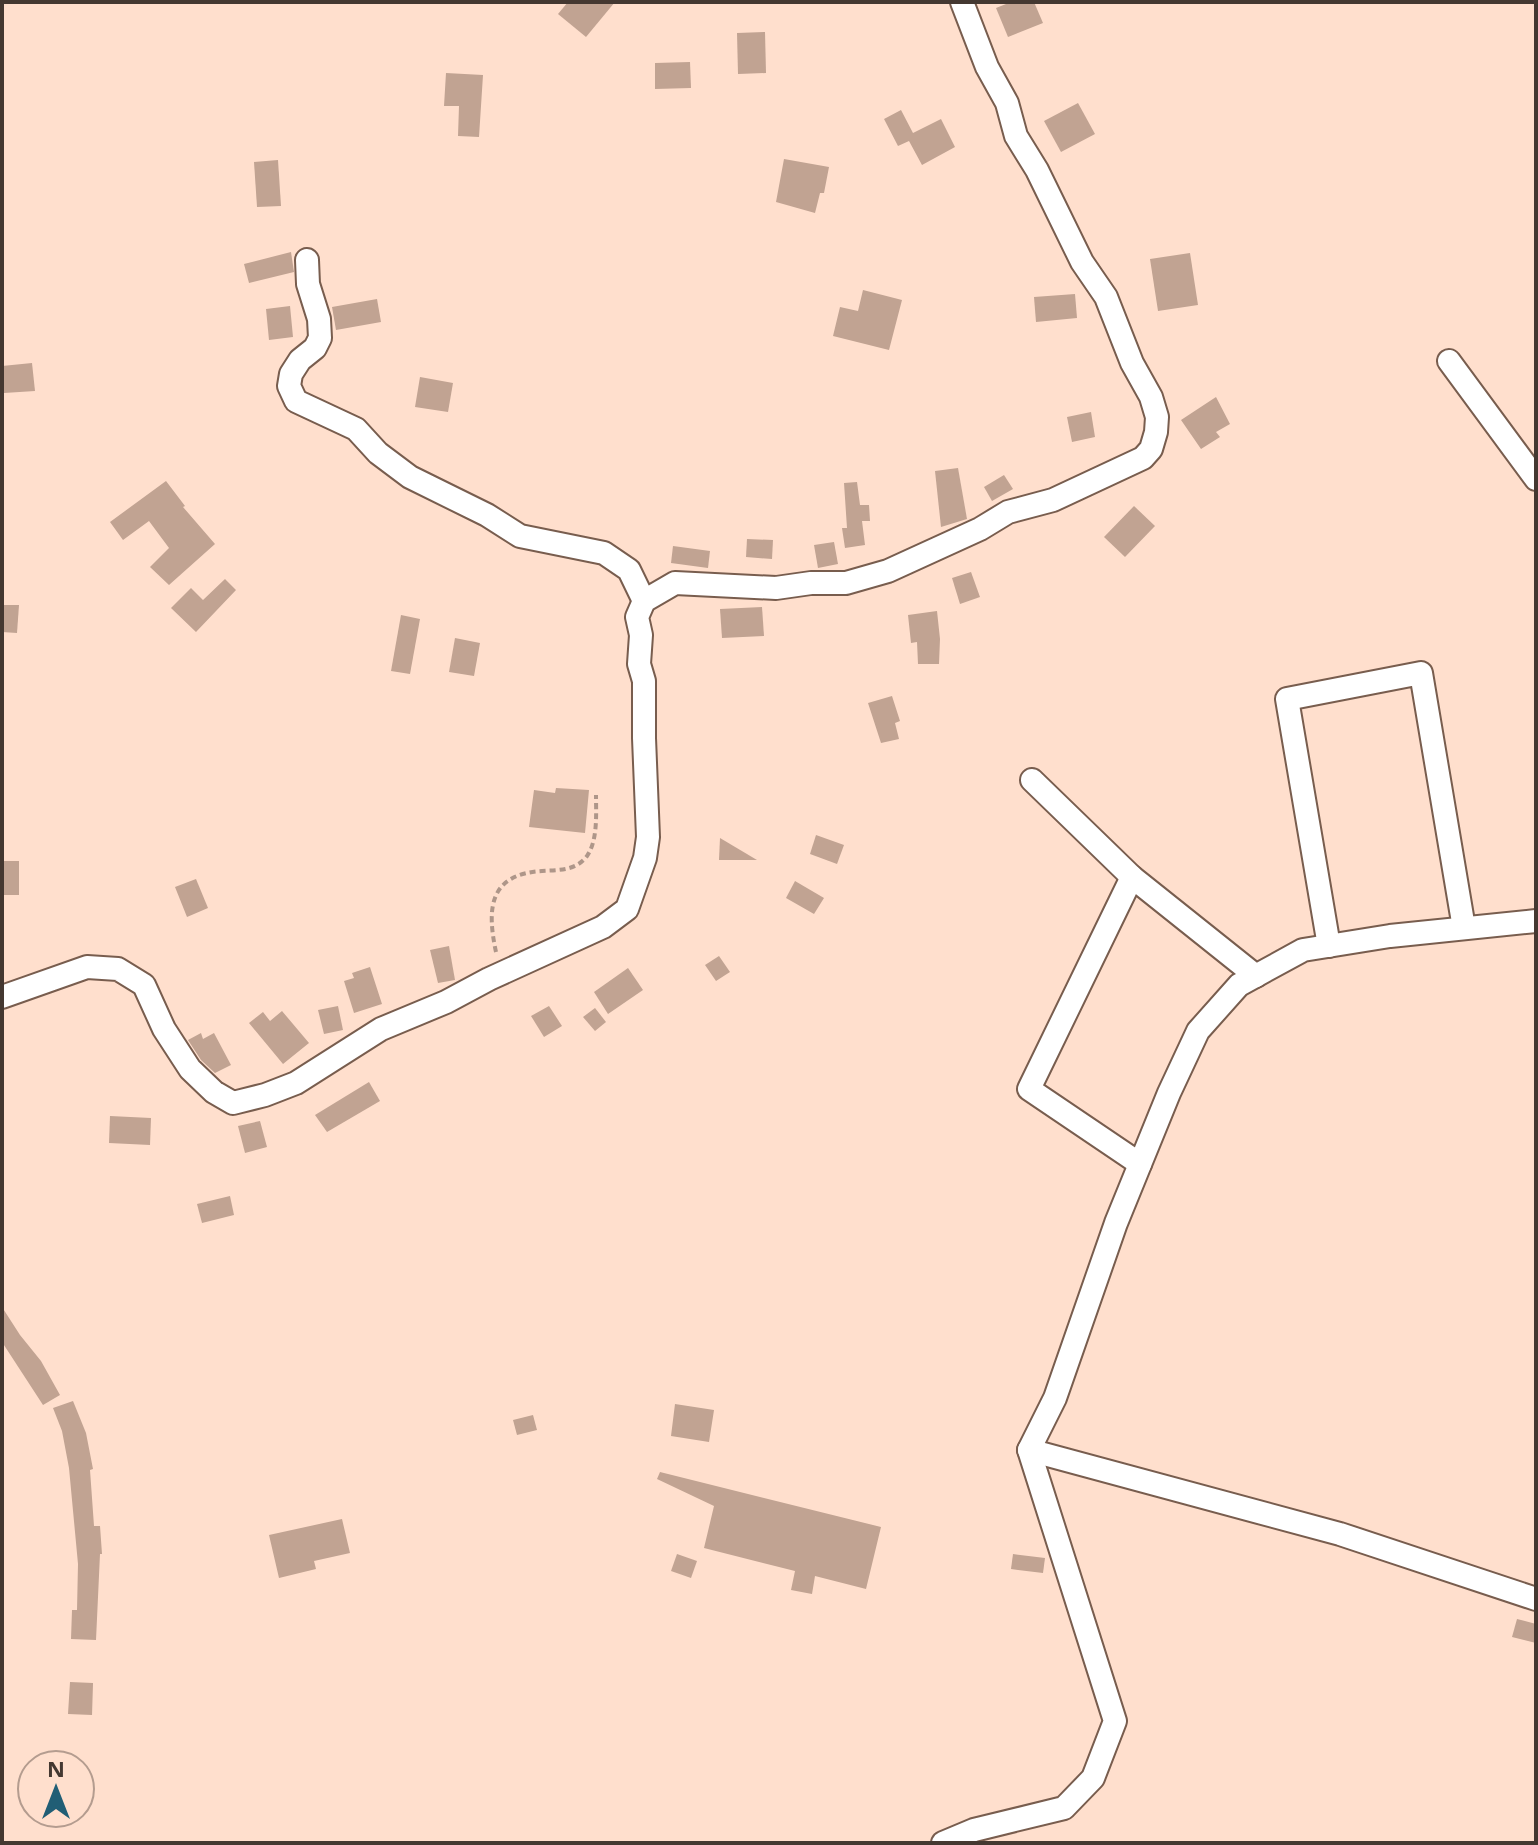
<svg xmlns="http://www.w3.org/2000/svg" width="1538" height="1845" viewBox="0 0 1538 1845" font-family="'Open Sans',sans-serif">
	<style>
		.building { fill: #c1a392 }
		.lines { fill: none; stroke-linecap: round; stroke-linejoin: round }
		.minor-casing { stroke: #785d4e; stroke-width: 26 }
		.path { stroke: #ae9689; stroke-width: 4; stroke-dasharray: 6 4; stroke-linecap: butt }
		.minor { stroke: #fff; stroke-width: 22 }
	</style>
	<rect width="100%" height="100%" fill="#ffdfcd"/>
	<g class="building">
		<polygon points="568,2 615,2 586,37 558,14"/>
		<polygon points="1011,2 1034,2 1043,23 1008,37 996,8"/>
		<polygon points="765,32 766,73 738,74 737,33"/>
		<polygon points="690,62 691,88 655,89 655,63"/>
		<polygon points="446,73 483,75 479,137 458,136 459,106 444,106"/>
		<polygon points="1078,103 1095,134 1061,152 1044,121"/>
		<polygon points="901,110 913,133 941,119 955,147 922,165 909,141 898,146 884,119"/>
		<polygon points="784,159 829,167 824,193 820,193 815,213 776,202"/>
		<polygon points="278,160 281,206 257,207 254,162"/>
		<polygon points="291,252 294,272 249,283 244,264"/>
		<polygon points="1190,253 1198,305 1158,311 1150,259"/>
		<polygon points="863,290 902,300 889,350 833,336 840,307 858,311"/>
		<polygon points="1075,294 1077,318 1036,322 1034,297"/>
		<polygon points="377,299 381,322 336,330 332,307"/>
		<polygon points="290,306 293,337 269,340 266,309"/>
		<polygon points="32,363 35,391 4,393 2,366"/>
		<polygon points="420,377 453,383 448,412 415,407"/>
		<polygon points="1216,397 1230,424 1216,432 1220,437 1201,449 1181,420"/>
		<polygon points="1091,412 1095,437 1072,442 1067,417"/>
		<polygon points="958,468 967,519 941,527 935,471"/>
		<polygon points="1004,475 1013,489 992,501 984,487"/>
		<polygon points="166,481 185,506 183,507 215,544 169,585 150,567 169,548 149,521 123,540 110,522"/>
		<polygon points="857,482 860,505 869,505 870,521 862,521 865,545 845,548 842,528 847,528 844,483"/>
		<polygon points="1134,506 1155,526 1125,557 1104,537"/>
		<polygon points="747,539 773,540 772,559 746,557"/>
		<polygon points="834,542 838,564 818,568 814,545"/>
		<polygon points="673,546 710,551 708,568 671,563"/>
		<polygon points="971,572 980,597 960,604 952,578"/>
		<polygon points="225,579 236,590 196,632 171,608 191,588 203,600"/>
		<polygon points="2,605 19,605 17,633 2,632"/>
		<polygon points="762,607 764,636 722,638 720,609"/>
		<polygon points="937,611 940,639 939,664 918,664 917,642 911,643 908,615"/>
		<polygon points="401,615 420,619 410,674 391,671"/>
		<polygon points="455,638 480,643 474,676 449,672"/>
		<polygon points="892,696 900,721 895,723 899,739 881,743 868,703"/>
		<polygon points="556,788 589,790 585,833 529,827 534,790 555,793"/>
		<polygon points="816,835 844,845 837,864 810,854"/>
		<polygon points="720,838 757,860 719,860"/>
		<rect x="2" y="861" width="17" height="34"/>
		<polygon points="196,879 208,908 187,917 175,887"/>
		<polygon points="795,881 824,898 814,914 786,898"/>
		<polygon points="449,946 455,980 438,983 430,950"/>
		<polygon points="719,956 730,972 716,981 705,965"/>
		<polygon points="370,967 382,1004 354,1013 344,981 354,978 352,973"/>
		<polygon points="628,968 643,990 608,1014 594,992"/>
		<polygon points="338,1006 343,1030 324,1034 318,1010"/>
		<polygon points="549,1006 562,1026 544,1037 531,1016"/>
		<polygon points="595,1008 606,1022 595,1031 583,1017"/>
		<polygon points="282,1011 309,1043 283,1064 249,1023 263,1012 270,1021"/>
		<polygon points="201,1033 203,1039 214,1033 231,1065 215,1073 201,1060 188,1040"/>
		<polygon points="369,1082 380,1101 327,1132 315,1115"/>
		<polygon points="110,1116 151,1118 150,1145 109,1143"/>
		<polygon points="260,1121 267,1147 245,1153 238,1126"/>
		<polygon points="230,1196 234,1215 202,1223 197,1204"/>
		<polygon points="2,1307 20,1335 41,1361 60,1395 43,1405 2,1342"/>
		<polygon points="73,1401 86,1433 93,1469 90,1470 94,1526 100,1526 102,1554 100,1554 96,1640 71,1639 72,1610 77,1610 78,1564 69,1468 62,1431 53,1408"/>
		<polygon points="675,1404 714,1410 709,1442 671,1436"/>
		<polygon points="533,1415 537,1430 517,1435 513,1420"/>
		<polygon points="660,1472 881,1527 866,1589 815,1576 812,1594 791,1590 795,1571 704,1548 714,1506 657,1479"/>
		<polygon points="342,1519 350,1553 314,1561 316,1569 279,1578 269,1535"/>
		<polygon points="677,1554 697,1561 691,1578 671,1571"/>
		<polygon points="1013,1554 1045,1558 1043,1573 1011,1569"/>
		<polygon points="1517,1619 1536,1624 1536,1643 1512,1637"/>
		<polygon points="70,1682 93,1683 92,1715 68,1714"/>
	</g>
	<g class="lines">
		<g class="minor-casing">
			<g id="minor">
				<polyline points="307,260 308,284 319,319 320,338 315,348 300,360 291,374 289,386 296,401 356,429 378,453 410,477 487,515 520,536 604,553 629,570 644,601"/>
				<polyline points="1449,361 1536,479"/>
				<polyline points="1032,780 1132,877"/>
				<polyline points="1329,946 1287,699 1421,673 1464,928"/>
				<polyline points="2,997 87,967 118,969 144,985 164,1029 190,1069 214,1092 233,1103 265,1095 296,1083 381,1029 446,1002 489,979 603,927 627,909 645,858 648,837 644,738 644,681 639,664 641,635 637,617 644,601 675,583 776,588 811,583 846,583 888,571 980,529 1008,512 1053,500 1143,458 1151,449 1156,432 1157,417 1151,397 1132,363 1106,297 1082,262 1037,170 1016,136 1007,103 987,67 962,2"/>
				<polyline points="1140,1164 1029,1089 1132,877 1256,976"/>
				<polyline points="1029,1450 1340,1534 1536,1599"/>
				<polyline points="943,1843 974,1830 1064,1808 1093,1778 1115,1721 1029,1450 1055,1398 1116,1223 1169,1093 1198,1031 1239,985 1303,950 1390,936 1536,921"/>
			</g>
		</g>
		<path class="path" d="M496 952C487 910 488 874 542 871 558 870 576 871 587 856 598 840 596 814 596 795"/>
		<use href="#minor" class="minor"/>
	</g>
	<rect width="1538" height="1845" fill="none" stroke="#443831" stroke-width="8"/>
	<g transform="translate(56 1789)"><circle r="38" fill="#ffdfcd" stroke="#b49c8f" stroke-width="2"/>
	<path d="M0-6L14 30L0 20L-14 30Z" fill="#215e75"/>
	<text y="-12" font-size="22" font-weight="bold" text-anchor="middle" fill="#443831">N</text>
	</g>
</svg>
